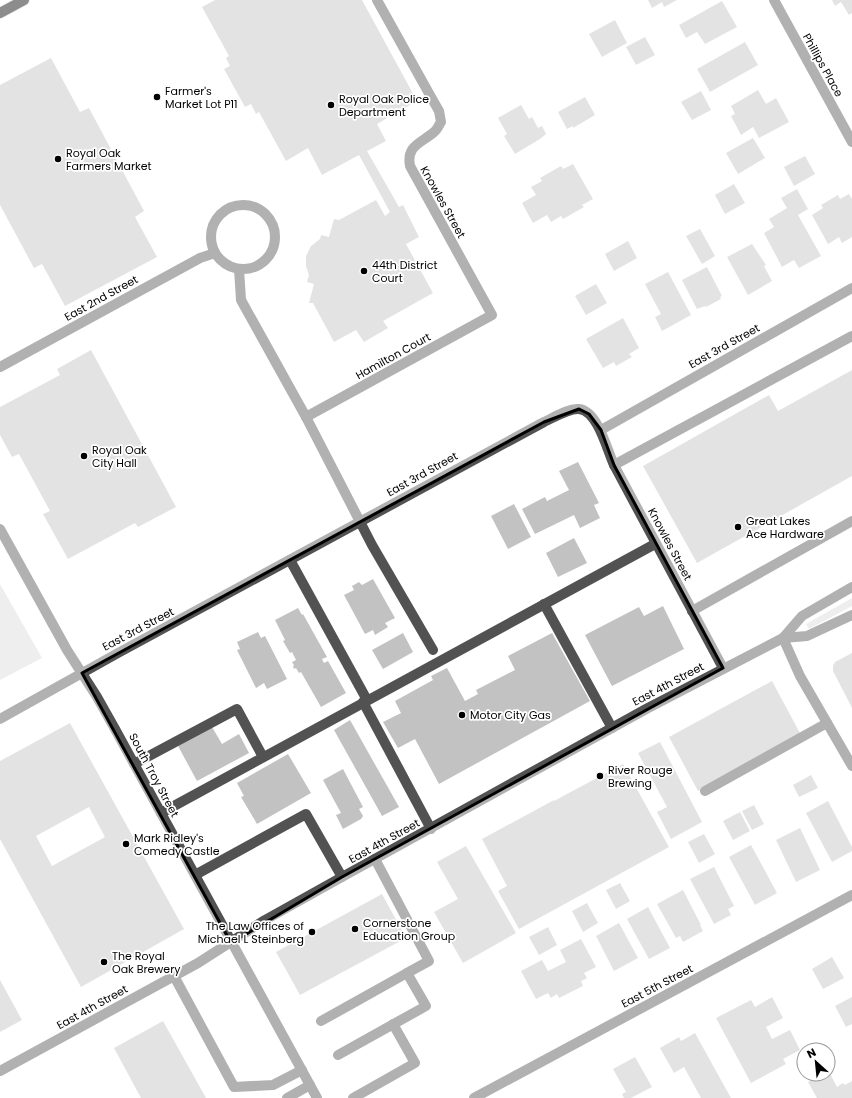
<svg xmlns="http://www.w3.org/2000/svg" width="852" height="1098" viewBox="0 0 852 1098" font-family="Poppins,sans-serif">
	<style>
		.green { fill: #d9d9d9 }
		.building { fill: #c2c2c2; fill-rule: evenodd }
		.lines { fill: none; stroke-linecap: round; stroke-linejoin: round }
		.major-casing { stroke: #dbdbdb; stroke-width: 12 }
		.minor { stroke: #525252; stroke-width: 10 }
		.major { stroke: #000; stroke-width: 10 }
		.marked { fill: none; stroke: #000; stroke-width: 3; stroke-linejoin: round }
		.poi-dot { fill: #000; stroke: #fff; stroke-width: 1.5 }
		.labels { text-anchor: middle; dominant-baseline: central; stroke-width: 3.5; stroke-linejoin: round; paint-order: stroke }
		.street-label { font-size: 11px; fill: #000; stroke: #fff }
		.poi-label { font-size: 11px; fill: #000; stroke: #fff; text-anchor: start }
	</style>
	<rect width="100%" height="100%" fill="#fff"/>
	<g class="green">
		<polygon points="0,584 42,658 0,680"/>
		<polygon points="852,598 852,606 809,629 806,624"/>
	</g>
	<g class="building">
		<polygon points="215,0 362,0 417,101 377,124 386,141 367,151 399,207 403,205 419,237 406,244 433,293 383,321 388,328 364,342 356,330 334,342 313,303 309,303 314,284 307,282 309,275 306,266 306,256 311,246 320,239 321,235 329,237 334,219 339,220 376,200 385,216 390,212 359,155 322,175 308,148 286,161 259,112 256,114 251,104 245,107 224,69 230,66 226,58 229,56 202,7"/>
		<polygon points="648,0 677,0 664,7 662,2 652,8"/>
		<polygon points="832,0 852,0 852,13 849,15 841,2 835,6"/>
		<polygon points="722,1 737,27 705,44 697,32 686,38 679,25"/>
		<polygon points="615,20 627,43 602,57 589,34"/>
		<polygon points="645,37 655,55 636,65 626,47"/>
		<polygon points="745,42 758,65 710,92 697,69"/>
		<polygon points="51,58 80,112 89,108 144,211 135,217 157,257 65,306 42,264 34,268 0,205 0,85"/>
		<polygon points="758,90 766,104 776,98 789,122 759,138 753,127 741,135 731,116 735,114 731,106"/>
		<polygon points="701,91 711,110 692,120 681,102"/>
		<polygon points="585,97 595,115 573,128 573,126 567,129 558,112"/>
		<polygon points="521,105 529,119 532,117 538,128 542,126 546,134 540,139 515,154 504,136 507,134 498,118"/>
		<polygon points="753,138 765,158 738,174 726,153"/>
		<polygon points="805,156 815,174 794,186 784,167"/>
		<polygon points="573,164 593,199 582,205 584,207 563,219 561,216 551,222 547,215 533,223 522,203 536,195 531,187 542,181 540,178 561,166 563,169"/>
		<polygon points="734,184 745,203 725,214 715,195"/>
		<polygon points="797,189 808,209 798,215 821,256 799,268 794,260 782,267 764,233 774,227 769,219 787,208 781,198"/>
		<polygon points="849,194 852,199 852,237 842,243 839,237 828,244 812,215 823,208 821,205 838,195 840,199"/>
		<polygon points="700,229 715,256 702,264 686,236"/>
		<polygon points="628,241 637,258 614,271 605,254"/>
		<polygon points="752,244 766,265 764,266 772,281 748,295 727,257"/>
		<polygon points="707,267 722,296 720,297 721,299 706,307 705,306 697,309 682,280"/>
		<polygon points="668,272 691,315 662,331 655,317 661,314 645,284"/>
		<polygon points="596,284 607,303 586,315 575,296"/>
		<polygon points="623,318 639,348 629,354 632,357 616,366 614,362 603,368 586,339"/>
		<polygon points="91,350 176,507 138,527 135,523 68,559 43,514 50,511 19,454 12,457 0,435 0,407 60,375 57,369"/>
		<polygon points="852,370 852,476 697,563 643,466 769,395 778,411"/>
		<polygon points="578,462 599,503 594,505 600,518 580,528 574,515 535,534 522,509 545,497 547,501 569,490 559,471"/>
		<polygon points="514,504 531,537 508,549 491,516"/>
		<polygon points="574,538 587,563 558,577 546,553"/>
		<polygon points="373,579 395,618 385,623 388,627 375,635 373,630 365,634 344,595 354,590 352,586 359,582 362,585"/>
		<polygon points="663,606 684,649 612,686 585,635 639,607 644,616"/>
		<polygon points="298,608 302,615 303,614 327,657 322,659 324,663 328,661 346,693 321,707 301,672 299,673 296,668 294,669 293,666 294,665 292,662 296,660 292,652 290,653 283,641 285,640 275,620"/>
		<polygon points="258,632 261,638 265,636 287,679 267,689 264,683 256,688 237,650 240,649 237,642"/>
		<polygon points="403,633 413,652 383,669 372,650"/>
		<polygon points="552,633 590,701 439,784 415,739 398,748 383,722 401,713 395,701 433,680 431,676 447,668 465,701 478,694 476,690 515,670 508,656"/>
		<polygon points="852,653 852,708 833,671 833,666 835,662"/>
		<polygon points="772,681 801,735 698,791 669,737"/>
		<polygon points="350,720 399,807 382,816 334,730"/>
		<path d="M70 723 184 929 81 987 0 839V761ZM89 807 105 837 52 866 36 836Z"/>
		<polygon points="212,727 222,744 239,734 249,753 197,781 178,746"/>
		<polygon points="660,742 702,822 671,839 657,812 667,807 638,753"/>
		<polygon points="288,754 311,793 257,824 241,797 244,796 237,783"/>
		<polygon points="623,764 669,847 519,929 498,891 507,886 482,839 554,800 554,801"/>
		<polygon points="343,769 363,807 359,809 363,816 361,819 343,829 336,815 341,813 323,780"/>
		<polygon points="811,775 818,788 799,797 793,785"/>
		<polygon points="828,801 852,847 852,851 832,862 806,813"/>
		<polygon points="754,805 764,824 752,830 742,811"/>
		<polygon points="740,812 750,831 733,840 723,821"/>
		<polygon points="800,828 820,870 796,882 776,840"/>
		<polygon points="704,834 715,854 699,863 688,842"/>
		<polygon points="751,845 777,893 755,905 729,857"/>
		<polygon points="466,846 516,933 463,963 434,912 458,899 437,862"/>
		<polygon points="714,867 734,906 728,909 731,915 714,924 690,879"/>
		<polygon points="620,883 630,901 616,909 606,890"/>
		<polygon points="683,890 701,925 700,925 703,931 683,942 680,936 676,938 657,904"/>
		<polygon points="382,894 406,938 300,995 276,952"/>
		<polygon points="587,903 598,923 583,932 572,911"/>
		<polygon points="648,907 670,948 649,959 627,919"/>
		<polygon points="619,923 638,958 614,971 596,936"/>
		<polygon points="548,927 557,945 539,955 529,937"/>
		<polygon points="581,939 596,967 584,973 587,978 581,981 583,986 559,998 557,994 551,998 548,993 536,999 521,971 542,960 548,971 566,962 560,950"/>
		<polygon points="832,957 844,978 823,989 812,969"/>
		<polygon points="0,980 22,1020 0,1032"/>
		<polygon points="772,997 783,1018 766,1027 772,1039 790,1030 800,1050 783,1059 786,1064 751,1083 716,1018 751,1000 755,1007"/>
		<polygon points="852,997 852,1024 846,1027 835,1006"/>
		<polygon points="163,1021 206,1098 141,1098 114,1048"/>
		<polygon points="695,1033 716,1071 731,1098 701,1098 684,1067 674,1073 660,1048 679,1037 681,1041"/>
		<polygon points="635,1057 652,1087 631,1098 624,1098 622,1094 626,1092 613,1069"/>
		<polygon points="828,1070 837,1087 843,1083 845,1085 852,1081 852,1098 817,1098 808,1082 822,1074 828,1074"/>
	</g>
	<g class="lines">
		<g class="major-casing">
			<polyline id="major" points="0,13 24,0"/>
		</g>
		<g class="minor">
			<polyline points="774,0 852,142"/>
			<circle cx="243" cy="237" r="32"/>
			<polyline points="239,269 241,300 306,417 372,545 433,650"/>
			<polyline points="0,367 200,258 215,253"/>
			<path d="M306 417 492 315 410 166C406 145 422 143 434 132 437 130 439 125 441 122L439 111 431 97 377 0"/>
			<polyline points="601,430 852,288"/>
			<polyline points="614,465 852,336"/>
			<polyline points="0,529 67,650 97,697 115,729 317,1098"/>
			<polyline points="290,560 367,700"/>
			<polyline points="544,604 612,728"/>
			<polyline points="692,611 852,521"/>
			<polyline points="783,638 800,676 852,766"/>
			<polyline points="783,638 807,636 852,615"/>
			<polyline points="363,702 431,829"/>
			<path d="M0 719 118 653 544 422C553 418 569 408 579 409 598 411 607 450 614 465L723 668"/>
			<polyline points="134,764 237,709 263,757"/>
			<polyline points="705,791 827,723"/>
			<polyline points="161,813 655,544"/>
			<polyline points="375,859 429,961 407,973"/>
			<polyline points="195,875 306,814 342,877"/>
			<polyline points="174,976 234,1087 273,1085 302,1070"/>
			<polyline points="321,1021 407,973 426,1006 338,1055"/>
			<polyline points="0,1071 198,963 265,920 342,877 648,708 783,638 802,616 852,587"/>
			<polyline points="287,1098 310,1085"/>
			<polyline points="353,1098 415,1063 393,1024"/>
			<polyline points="474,1098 852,895"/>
		</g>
		<use href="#major" class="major"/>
	</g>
	<path d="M0 0H852V1098H0ZM579 409 589 414 601 430 614 465 723 668 342 877 231 943 82 673 544 422Z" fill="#fff" fill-opacity=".55" fill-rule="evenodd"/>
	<path class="marked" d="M579 409 589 414 601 430 614 465 723 668 342 877 231 943 82 673 544 422Z"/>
	<g class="poi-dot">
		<circle cx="157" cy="97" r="4"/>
		<circle cx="331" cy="105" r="4"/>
		<circle cx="58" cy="159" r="4"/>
		<circle cx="364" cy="271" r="4"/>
		<circle cx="84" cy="456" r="4"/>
		<circle cx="738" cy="527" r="4"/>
		<circle cx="462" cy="715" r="4"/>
		<circle cx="600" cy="776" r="4"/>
		<circle cx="126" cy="844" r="4"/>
		<circle cx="355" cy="929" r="4"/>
		<circle cx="312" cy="932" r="4"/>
		<circle cx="104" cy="962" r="4"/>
	</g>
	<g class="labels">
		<g class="street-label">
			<text transform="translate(823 65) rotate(61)">Phillips Place</text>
			<text transform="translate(443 202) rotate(61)">Knowles Street</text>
			<text transform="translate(101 298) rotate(-29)">East 2nd Street</text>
			<text transform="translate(724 346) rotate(-29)">East 3rd Street</text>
			<text transform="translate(393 356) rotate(-29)">Hamilton Court</text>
			<text transform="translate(422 474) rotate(-29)">East 3rd Street</text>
			<text transform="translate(670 544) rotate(62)">Knowles Street</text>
			<text transform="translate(138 629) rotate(-28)">East 3rd Street</text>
			<text transform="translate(668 684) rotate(-28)">East 4th Street</text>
			<text transform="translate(154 775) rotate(62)">South Troy Street</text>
			<text transform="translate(384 841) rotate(-29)">East 4th Street</text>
			<text transform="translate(657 986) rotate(-28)">East 5th Street</text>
			<text transform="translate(92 1007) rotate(-29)">East 4th Street</text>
		</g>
		<g class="poi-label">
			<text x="165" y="91">Farmer's<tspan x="165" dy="13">Market Lot P11</tspan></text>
			<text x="339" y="99">Royal Oak Police<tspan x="339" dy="13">Department</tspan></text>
			<text x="66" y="153">Royal Oak<tspan x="66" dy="13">Farmers Market</tspan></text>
			<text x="372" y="265">44th District<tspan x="372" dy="13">Court</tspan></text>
			<text x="92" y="450">Royal Oak<tspan x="92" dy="13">City Hall</tspan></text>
			<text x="746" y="521">Great Lakes<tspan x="746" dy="13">Ace Hardware</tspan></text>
			<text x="470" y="715">Motor City Gas</text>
			<text x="608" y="770">River Rouge<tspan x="608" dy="13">Brewing</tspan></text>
			<text x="134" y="838">Mark Ridley's<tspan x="134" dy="13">Comedy Castle</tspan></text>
			<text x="363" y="923">Cornerstone<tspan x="363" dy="13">Education Group</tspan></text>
			<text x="304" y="926" text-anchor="end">The Law Offices of<tspan x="304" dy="13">Michael L Steinberg</tspan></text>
			<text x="112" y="956">The Royal<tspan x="112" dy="13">Oak Brewery</tspan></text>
		</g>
	</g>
	<g transform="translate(816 1062) rotate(333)"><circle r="19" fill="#ffffff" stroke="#999999"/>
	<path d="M0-3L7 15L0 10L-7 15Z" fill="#000000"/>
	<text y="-6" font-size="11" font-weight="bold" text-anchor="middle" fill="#000000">N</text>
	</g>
</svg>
